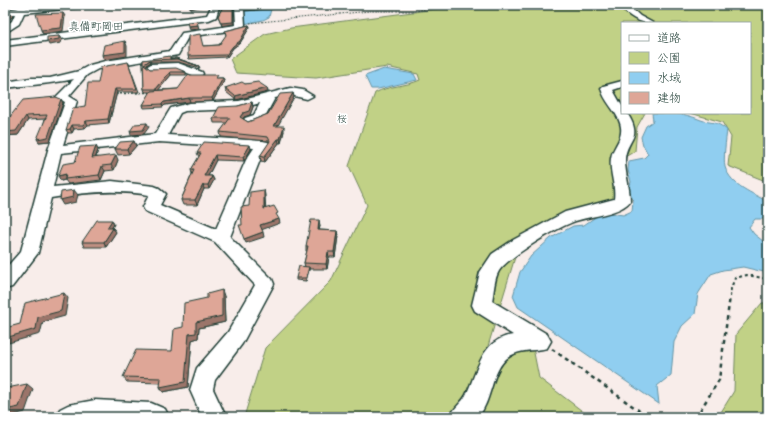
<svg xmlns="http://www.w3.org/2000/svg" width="773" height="422" viewBox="0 0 773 422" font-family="'Comic Neue','Klee One',sans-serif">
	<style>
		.green { fill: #c1d186; stroke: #70875d }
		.water { fill: #90cef0; stroke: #6394a5 }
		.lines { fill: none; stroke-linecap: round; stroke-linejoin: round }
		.minor-casing { stroke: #1f3d34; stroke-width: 3 }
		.path-far3 { stroke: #1f3d34; stroke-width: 1; stroke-dasharray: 1.5 1.5; stroke-linecap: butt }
		.path-far2 { stroke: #1f3d34; stroke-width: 1.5; stroke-dasharray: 2 2; stroke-linecap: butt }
		.path-far1 { stroke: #1f3d34; stroke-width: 2; stroke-dasharray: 3 3; stroke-linecap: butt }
		.path { stroke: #1f3d34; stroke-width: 2.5; stroke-dasharray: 4 4; stroke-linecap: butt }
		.minor { fill: #fff; fill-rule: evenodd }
		.wall { fill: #bf8f82; stroke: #1f3d34 }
		.shaded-wall { fill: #9b746a; stroke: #1f3d34 }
		.building { fill: #dea697; stroke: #1f3d34 }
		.labels { text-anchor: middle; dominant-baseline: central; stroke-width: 3.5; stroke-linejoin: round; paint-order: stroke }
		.far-neighbourhood-label { font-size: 10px; fill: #1f3d34; stroke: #fff }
		.far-quarter-label { font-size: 11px; fill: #1f3d34; stroke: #fff }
	</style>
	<rect width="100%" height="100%" fill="#f8edea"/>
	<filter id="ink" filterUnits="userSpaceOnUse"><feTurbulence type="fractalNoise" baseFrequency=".025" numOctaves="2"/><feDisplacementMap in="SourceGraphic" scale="8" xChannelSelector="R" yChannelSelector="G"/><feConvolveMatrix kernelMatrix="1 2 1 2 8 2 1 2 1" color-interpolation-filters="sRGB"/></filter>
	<g filter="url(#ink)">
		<g class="green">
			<path d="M484 5H768V182L728 166 731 137 722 122 690 113H750V23H622V113H645L637 127 635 151 625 157 613 204 567 222 516 254 485 356 472 387 450 417H244L265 348 331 281 367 205 349 166 375 93C389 85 405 87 420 80L418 74 387 67 316 78 236 73 230 59 265 34 291 28 451 7Z"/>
			<polygon points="762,303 768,303 768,417 718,417 734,391 736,334"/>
			<polygon points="533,348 539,378 590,417 474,417 494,370 509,353"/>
		</g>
		<g class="water">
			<polygon points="266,8 271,9 269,17 263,20 244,24 243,10"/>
			<polygon points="384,69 414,74 417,80 378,89 371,89 365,76"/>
			<path d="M652 113C673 113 681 112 701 120 712 124 715 120 727 130 726 139 723 159 725 167 731 186 753 193 768 202V219H755L749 227 754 234 768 245V273L743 267 723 270 711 274 698 294 695 314 682 326 674 342 671 375 657 386 659 404 518 307 513 296 520 272 531 256 551 238 573 226 584 225 597 216 610 213 623 215 632 211 633 201 629 189 631 182 628 170 629 161 644 158 648 154 643 145 641 137 646 126 653 121Z"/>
		</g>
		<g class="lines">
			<g class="minor-casing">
				<g id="minor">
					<polygon points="19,5 27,5 26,8 87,5 83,7 24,13 19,24 5,33 5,26 12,21 15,14 5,14 5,10 18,8"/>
					<polygon points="212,5 219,7 216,17 209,20 5,46 5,40 207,15"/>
					<path d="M235 5H286L282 7 244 10 245 25 242 29 188 37 178 55 98 69 87 75 69 96 77 101 63 145 155 134 171 108 190 103 239 101 290 88 303 90 313 96 307 99 290 95 275 98 263 120 249 125 243 121 245 118 254 115 260 103 239 109 185 111 180 113 168 135 263 141 268 142 270 145 260 160 230 237 272 279 274 284 242 344 215 380 213 389 226 417H202L190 390 197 368 228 332 255 285 215 242 145 211 143 207 149 195C116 189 84 192 51 198L38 253 12 287 5 289V269L21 251 48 150 65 102 56 97 74 79C51 84 28 85 5 88V82L31 78H50L79 71 90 65 105 61 170 51 182 33 236 25ZM159 142 254 148 246 160 216 229 160 205 166 194 159 188 154 186 112 181 53 187 61 153Z"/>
					<path d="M619 5H628L640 16 653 23C638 23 629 17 619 5Z"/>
					<polygon points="178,63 202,72 203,74 198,77 177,69 151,70 146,67 151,64"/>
					<path d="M622 81V87L613 90 622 106V113H627C644 139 626 138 625 160 625 174 630 187 630 201 622 213 592 216 579 220 562 224 508 257 499 271 494 279 494 292 492 301L547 334 551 341 547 348C537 351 524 349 514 354 490 364 494 399 478 417H450C454 407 462 403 466 395 478 371 481 339 513 335L475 311 472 305 480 272 492 254 513 240 565 212 614 199C616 185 609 172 611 158 613 145 625 138 620 123 616 110 604 102 601 88L603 86Z"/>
					<polygon points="95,400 151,403 165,409 169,417 56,417 60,409 68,405"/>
				</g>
			</g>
			<g class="path-far3">
				<polyline points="458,5 465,6"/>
				<polyline points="250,23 370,11 417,11 439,5"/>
			</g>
			<polyline class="path-far2" points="116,94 153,92"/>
			<polyline class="path-far1" points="730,297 731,288 735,278 747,275 768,279"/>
			<g class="path">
				<polyline points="552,349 648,417"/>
				<polyline points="696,417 719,380 730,296"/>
			</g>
			<use href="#minor" class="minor"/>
		</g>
		<g class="wall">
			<polygon points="217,5 233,5 234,24 222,26 218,16 223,6 220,6"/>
			<polygon points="249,25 250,27 240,43 233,48 227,57 189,59 188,56 203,46 219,45 226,36 225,31"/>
			<polygon points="176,58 199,66 200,68 178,62 151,62 146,66 150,69 186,72 186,75 171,75 158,90 178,89 219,78 223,78 224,81 213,101 190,102 165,105 163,107 144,108 143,105 151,92 145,92 144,89 143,60"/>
			<polygon points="128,62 139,92 117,92 109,123 88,125 85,128 74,129 72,133 68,133 66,130 85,106 98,83"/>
			<polygon points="245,84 267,88 268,92 236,100 226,92 225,88"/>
			<polygon points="293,93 294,97 277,126 284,131 281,143 279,143 265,162 261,161 260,156 270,142 269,141 221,137 220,132 227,123 214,123 213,118 238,106 252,102 253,107 250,115 244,117 243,119 248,122 268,114"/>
			<polygon points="61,99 63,103 50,141 39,142 45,119 28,120 18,135 5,136 5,119 9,118"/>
			<polygon points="134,141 136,146 129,154 118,155 115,149"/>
			<polygon points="96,146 98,150 96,157 118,160 114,170 105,171 101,180 68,184 65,180 61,181 75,162"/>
			<polygon points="251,149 244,161 216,160 208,176 212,176 214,180 209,189 204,189 197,205 183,205 181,200 192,174 191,170 199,157 197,153"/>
			<polygon points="114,224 112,228 113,228 116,232 106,247 84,247 82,242"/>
			<polygon points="320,226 319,230 337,231 338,236 335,257 329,257 327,269 309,269 306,281 296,280 296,278 305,267 304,263 307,251 306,251 306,246"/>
			<polygon points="224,296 225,322 199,328 198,338 192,340 188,387 163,392 161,383 127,382 123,377 172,351"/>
		</g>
		<g class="shaded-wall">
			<polygon points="200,5 204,5 204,6 190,9 190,7"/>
			<polygon points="233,5 234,24 222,26 221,23"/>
			<polygon points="11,13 13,16 5,25 5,20"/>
			<polygon points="63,13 65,16 63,31 43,34 41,30"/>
			<polygon points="198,25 199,29 189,30 188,26"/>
			<polygon points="249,25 250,27 240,43 233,48 227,57 226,55 233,46"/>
			<polygon points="59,36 62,40 61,43 49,45 47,41"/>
			<polygon points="125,41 127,46 127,56 104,60 102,55"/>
			<polygon points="150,60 151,62 145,66 144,64"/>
			<polygon points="170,72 171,75 157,92 156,89"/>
			<polygon points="223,78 224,81 213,101 212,98"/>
			<polygon points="267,88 268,92 236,100 235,96"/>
			<polygon points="115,89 117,92 109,123 108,119"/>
			<polygon points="293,93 294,97 275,131 274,126"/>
			<polygon points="189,98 190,102 165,105 163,107 162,104 164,102"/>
			<polygon points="61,99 63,103 50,141 39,142 37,139"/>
			<polygon points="252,102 253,107 250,115 244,117 242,121 240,117 243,113"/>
			<polygon points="26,116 28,120 18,135 5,136 5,132"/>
			<polygon points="86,121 88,125 85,128 83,125"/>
			<polygon points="147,123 149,127 144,134 131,135 130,131"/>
			<polygon points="72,125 74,129 72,133 70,129"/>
			<polygon points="284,126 284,131 281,143 280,139"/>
			<polygon points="278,139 279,143 265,162 264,157"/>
			<polygon points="134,141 136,146 129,154 127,149"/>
			<polygon points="250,145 251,149 244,161 243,157"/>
			<polygon points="96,146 98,150 94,162 92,158"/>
			<polygon points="116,155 118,160 114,170 111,165"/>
			<polygon points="215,155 216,160 206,180 204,176"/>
			<polygon points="102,166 105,171 101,180 99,175"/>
			<polygon points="66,174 65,179 65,180 61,181 58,176"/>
			<polygon points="212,176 214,180 209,189 208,185"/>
			<polygon points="203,185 204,189 197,205 195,200"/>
			<polygon points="74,190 78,195 76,202 63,205 60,200"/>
			<polygon points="264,190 265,195 266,214 264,209"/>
			<polygon points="279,219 280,223 261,230 260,225"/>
			<polygon points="112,220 114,224 109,232 107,228"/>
			<polygon points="319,220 320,226 318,236 318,230"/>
			<polygon points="113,228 116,232 106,247 104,242"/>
			<polygon points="337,231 338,236 335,257 334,252"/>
			<polygon points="263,232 264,237 246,243 244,239"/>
			<polygon points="328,252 329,257 327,269 326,264"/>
			<polygon points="309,267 309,270 306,281 306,278"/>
			<polygon points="222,290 224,296 225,322 199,328 198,338 192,340 188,387 163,392 160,387 196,322"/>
			<polygon points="64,293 68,298 65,316 43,322 40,334 5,344 5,338 38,317"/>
			<polygon points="27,384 33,389 25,412 5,417 5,410"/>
		</g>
		<g class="building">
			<polygon points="189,5 200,5 190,7"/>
			<polygon points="224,5 233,5 233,22 221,23 218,16"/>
			<polygon points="5,12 11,13 5,20"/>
			<polygon points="63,13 61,28 41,30 36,14"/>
			<polygon points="197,21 198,25 188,26 187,22"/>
			<polygon points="249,25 240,41 233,46 226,55 188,56 188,36 200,34 203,46 219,45 226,35 225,31"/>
			<polygon points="59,36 59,39 47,41 47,37"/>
			<polygon points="125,41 125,52 102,55 104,45"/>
			<polygon points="170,56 170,59 176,58 199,66 177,59 150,60 144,64 150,69 176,68 186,72 170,72 156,89 144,89 143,60"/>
			<polygon points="128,62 137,89 115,89 108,119 86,121 83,125 72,125 70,129 66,130 73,108 85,106 88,83 98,83 101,67"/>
			<polygon points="188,75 218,75 216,78 223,78 212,98 189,98 164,102 162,104 143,105 151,91 178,89"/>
			<polygon points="242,82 245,84 258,82 267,88 235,96 225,88"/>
			<polygon points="293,93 274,126 284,126 280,139 278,139 264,157 260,156 270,141 268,137 220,132 230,118 213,118 219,107 238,106 252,102 249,111 243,113 240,117 248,122 268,114 280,94"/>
			<polygon points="56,97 61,99 48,137 37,139 47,115 26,116 16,131 5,132 5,119 9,118 23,100"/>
			<polygon points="147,123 143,130 130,131 135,124"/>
			<polygon points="134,141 127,149 115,149 120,142"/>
			<polygon points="204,142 250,145 243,157 215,155 204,176 212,176 208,185 203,185 195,200 181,200 194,170 191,170 201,153 197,153"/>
			<polygon points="96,146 92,158 116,155 111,165 102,166 99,175 65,179 66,174 58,176 63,164 75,162 80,147"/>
			<polygon points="74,190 73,197 60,200 61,192"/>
			<polygon points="264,190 264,209 274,206 278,213 276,214 279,219 260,225 263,232 244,239 239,225 242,225 241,207 249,206 250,192"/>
			<polygon points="97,220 112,220 107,228 113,228 104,242 82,242"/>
			<polygon points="311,220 319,220 318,230 337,231 334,252 328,252 326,264 304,263 308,246 306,246"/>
			<polygon points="299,266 309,267 306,278 296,278"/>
			<polygon points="222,290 222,316 196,322 196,333 189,334 185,382 160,387 161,378 123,377 136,350 172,351 174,329 183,327 184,303 207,298 207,294"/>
			<polygon points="64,293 61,311 38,317 36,329 5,338 5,328 20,324 25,303"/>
			<polygon points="27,384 19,407 5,410 5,393 7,388"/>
		</g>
	</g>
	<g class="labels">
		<g class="far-neighbourhood-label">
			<text x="342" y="119">桜</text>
		</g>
		<g class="far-quarter-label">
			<text x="96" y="26">真備町岡田</text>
		</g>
	</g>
	<rect width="773" height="422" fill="none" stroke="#fff" stroke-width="20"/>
	<rect x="10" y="10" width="753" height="402" fill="none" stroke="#1f3d34" stroke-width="1.5" filter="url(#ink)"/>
	<rect x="621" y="22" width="130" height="92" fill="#ffffff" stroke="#a5b1ae"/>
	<rect x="629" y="35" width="20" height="6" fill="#ffffff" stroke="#a5b1ae"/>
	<text x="657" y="42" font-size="12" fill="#1f3d34">道路</text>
	<rect x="629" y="52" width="20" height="12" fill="#c1d186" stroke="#a5b1ae"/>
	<text x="657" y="62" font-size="12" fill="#1f3d34">公園</text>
	<rect x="629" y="72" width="20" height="12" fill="#90cef0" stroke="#a5b1ae"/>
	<text x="657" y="82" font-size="12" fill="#1f3d34">水域</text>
	<rect x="629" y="92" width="20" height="12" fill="#dea697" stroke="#a5b1ae"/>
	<text x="657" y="102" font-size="12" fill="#1f3d34">建物</text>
</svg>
